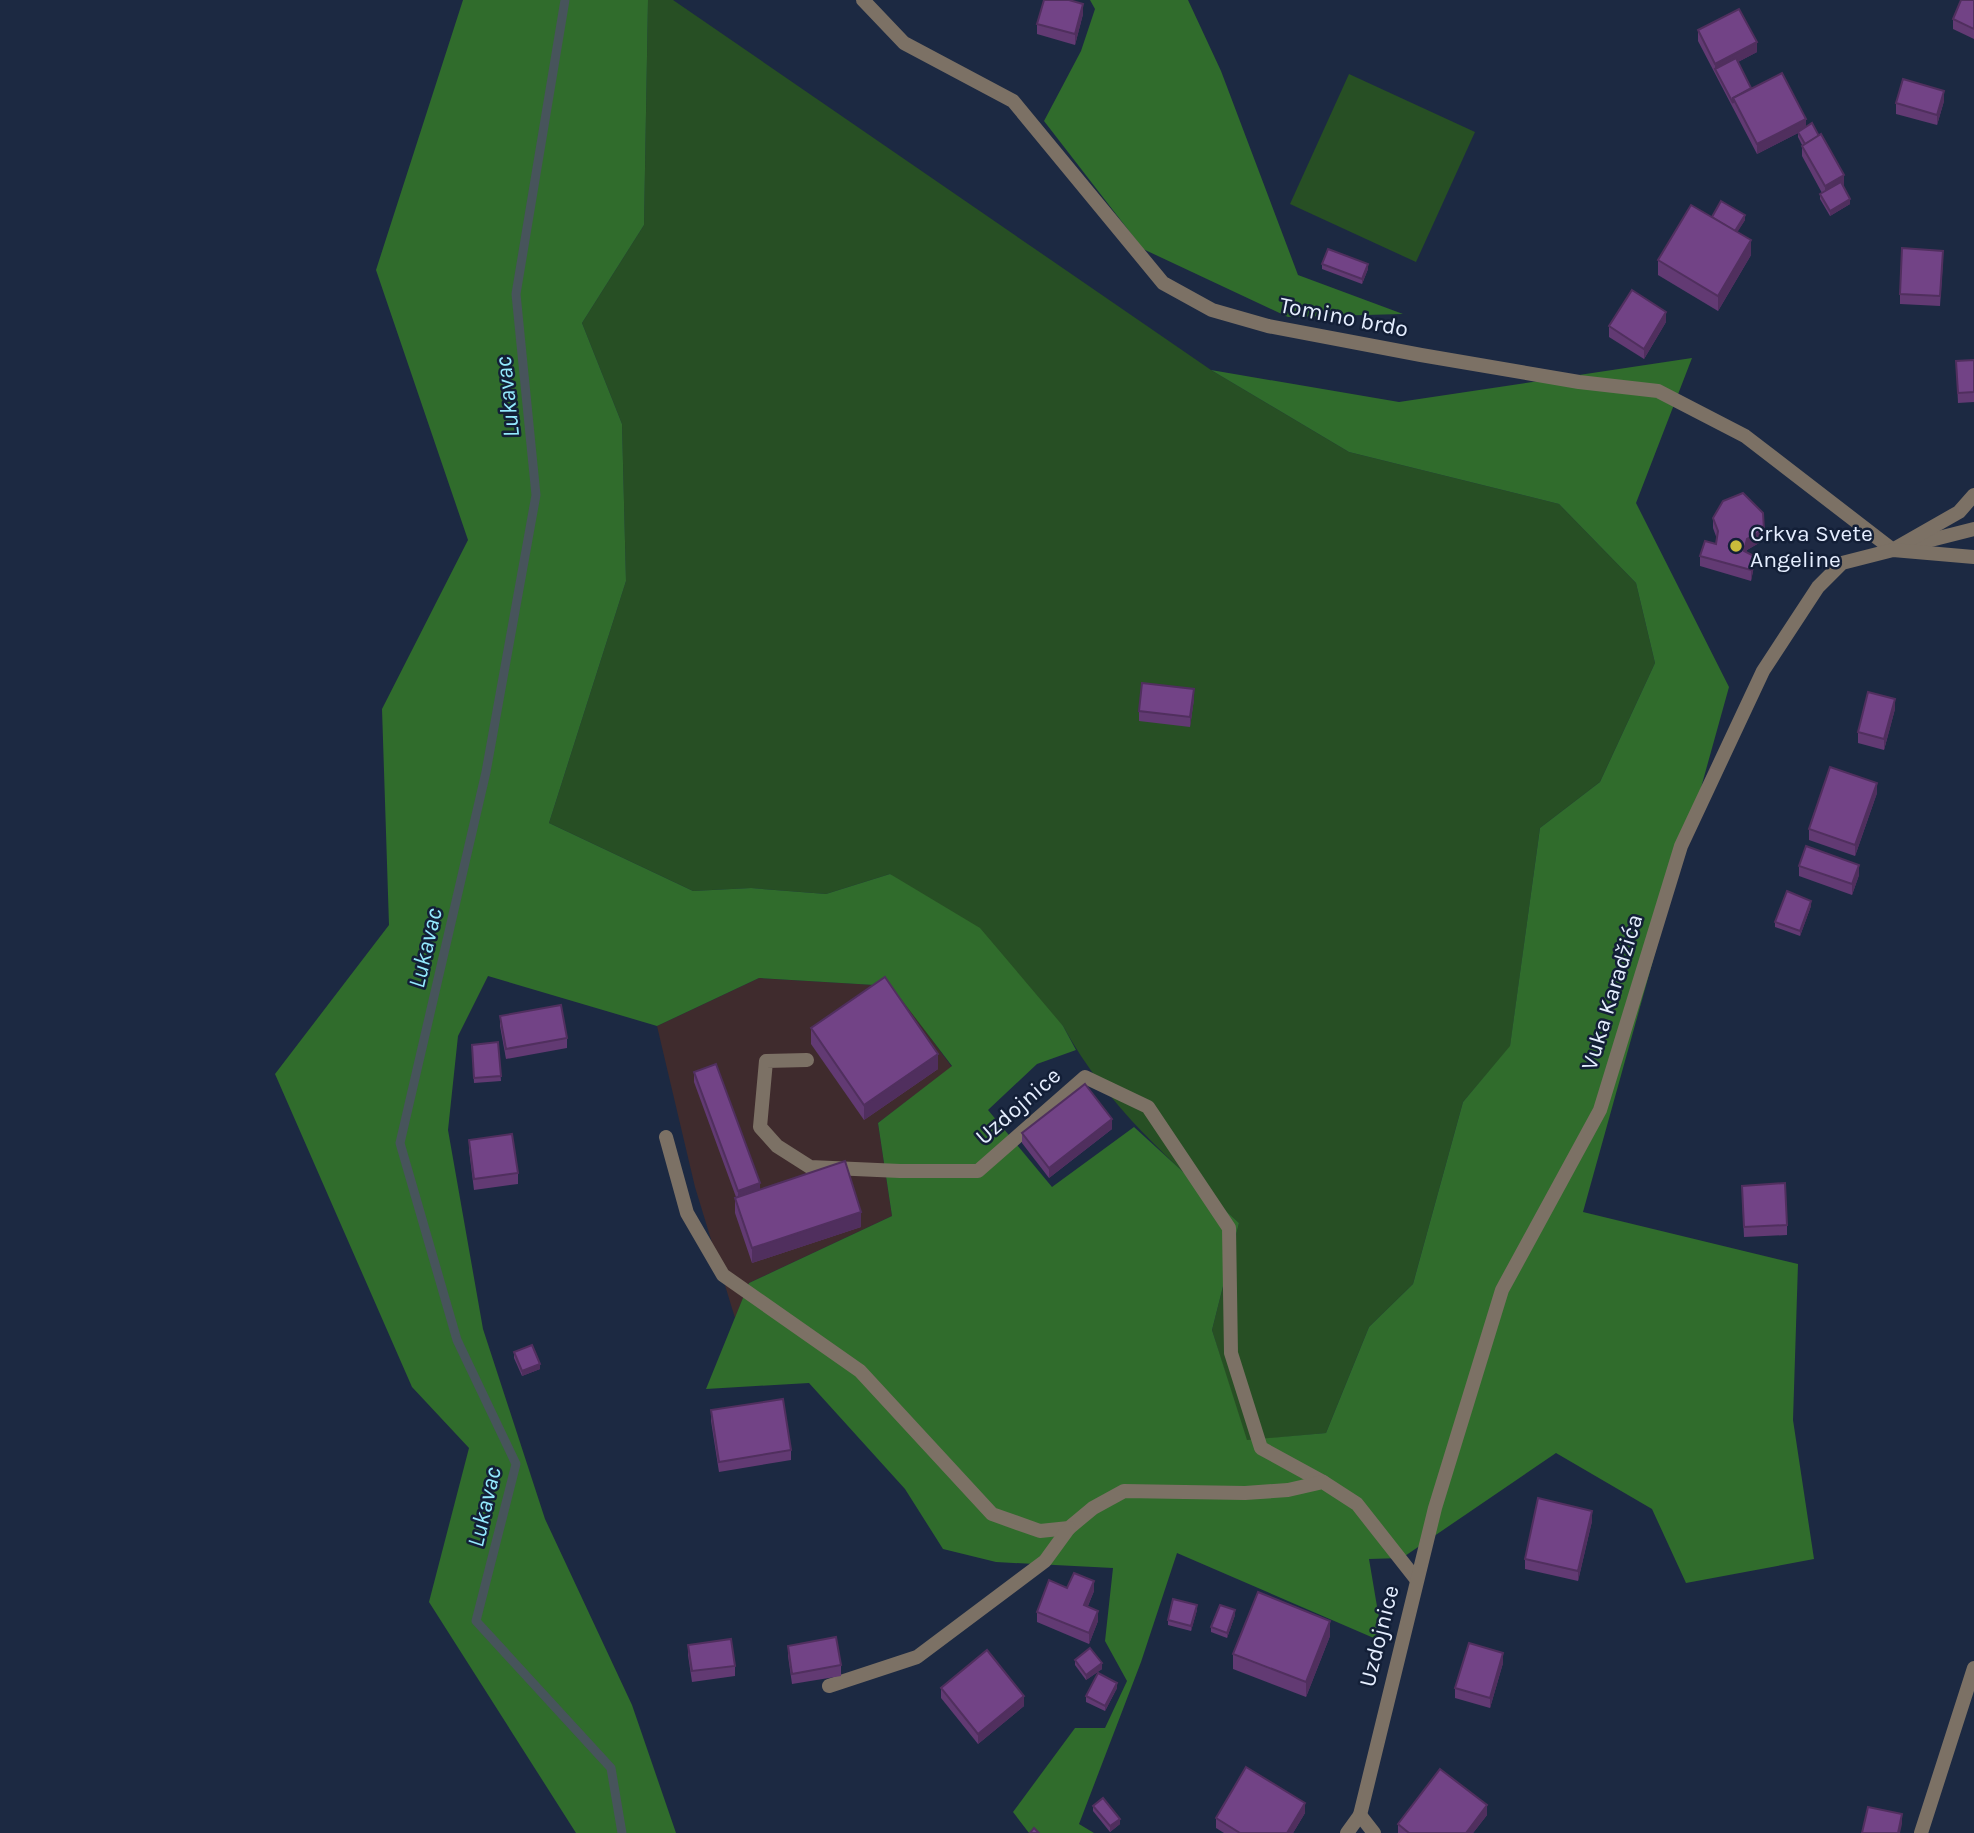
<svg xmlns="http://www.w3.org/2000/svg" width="1974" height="1833" viewBox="0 0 1974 1833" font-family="Karla,sans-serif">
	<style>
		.industrial { fill: #3f2b2d }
		.green { fill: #274f24 }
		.forest { fill: #306c2c }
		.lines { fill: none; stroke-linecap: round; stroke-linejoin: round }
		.stream { stroke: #47545b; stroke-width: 9 }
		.minor { stroke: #7c7165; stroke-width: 14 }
		.wall { fill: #623a73 }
		.shaded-wall { fill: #502f5e }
		.building { fill: #724386; stroke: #502f5e; stroke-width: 2 }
		.poi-dot { fill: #c9bb3b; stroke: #131f37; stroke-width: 2.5 }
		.labels { text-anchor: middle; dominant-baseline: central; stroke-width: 5; stroke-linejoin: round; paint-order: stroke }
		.street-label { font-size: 23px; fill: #e5eeff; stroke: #131f37 }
		.poi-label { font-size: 23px; fill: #e5eeff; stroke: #131f37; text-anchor: start }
		.water-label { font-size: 24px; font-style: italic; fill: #93e9fd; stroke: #131f37 }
	</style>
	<rect width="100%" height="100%" fill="#1c2942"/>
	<polygon class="industrial" points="759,978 892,986 952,1067 878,1123 892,1216 749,1283 735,1318 695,1187 657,1026"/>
	<g class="green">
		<path d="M648 0H673L1211 370 1349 452 1559 504 1636 583 1655 663 1600 782 1540 828 1510 1047 1463 1102 1413 1284 1369 1327 1326 1433 1246 1441 1212 1330 1239 1223C1171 1161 1108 1108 1063 1026L890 874 826 894 751 888 693 891 549 823 626 581 622 424 582 323 644 225Z"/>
		<polygon points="1349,74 1475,132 1416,262 1290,204"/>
	</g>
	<g class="forest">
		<polygon points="463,0 648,0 644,225 582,323 622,424 626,581 549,823 693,891 751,888 826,894 890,874 980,928 1063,1026 1076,1050 1037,1064 988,1110 1052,1187 1134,1127 1239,1223 1212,1330 1247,1440 1326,1433 1369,1327 1413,1284 1463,1102 1510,1046 1540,828 1600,782 1655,663 1636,583 1559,504 1349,452 1211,370 1399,402 1692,358 1636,503 1729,687 1583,1212 1798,1264 1793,1420 1814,1559 1686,1583 1652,1509 1556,1453 1402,1558 1369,1559 1383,1642 1177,1553 1141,1662 1079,1824 1094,1833 1029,1833 1013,1812 1075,1728 1105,1728 1127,1681 1105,1641 1113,1568 996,1562 943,1549 905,1489 809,1383 706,1389 749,1283 892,1216 878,1123 952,1066 891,986 759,978 657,1026 488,976 458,1036 448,1130 483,1329 545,1519 632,1705 676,1833 576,1833 429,1602 469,1448 412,1387 275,1074 389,925 382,709 468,540 376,270"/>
		<polygon points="1090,0 1188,0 1221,71 1298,275 1403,314 1288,317 1143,249 1044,121 1081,51 1095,9"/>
	</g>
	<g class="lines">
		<polyline class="stream" points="565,0 516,294 536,495 486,772 400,1143 457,1340 516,1464 476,1621 611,1768 622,1833"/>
		<g class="minor">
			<polyline points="863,0 904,43 1013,101 1163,283 1212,310 1268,326 1421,355 1579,382 1658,391 1745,436 1893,550"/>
			<polyline points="1911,545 1974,529"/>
			<polyline points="1894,549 1959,512 1974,495"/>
			<polyline points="807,1060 766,1061 760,1127 777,1146 810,1167 900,1171 978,1171 1085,1077 1148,1107 1229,1228 1231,1353 1261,1448 1323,1482"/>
			<polyline points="666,1137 687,1213 723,1275 860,1371 992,1514 1040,1531 1069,1528 1093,1508 1124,1491 1245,1493 1288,1490 1323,1482 1357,1504 1416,1579"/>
			<polyline points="829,1686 917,1657 1045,1561 1069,1528"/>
			<polyline points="1360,1815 1374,1833"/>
			<polyline points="1347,1833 1360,1815 1435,1508 1502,1290 1600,1110 1681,846 1763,671 1818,587 1842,563 1893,550 1974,557"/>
			<polyline points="1921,1833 1974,1668"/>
		</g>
	</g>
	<g class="wall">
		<polygon points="1974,0 1974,39 1953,29 1953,19"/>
		<polygon points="1083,14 1075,45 1037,34 1037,24"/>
		<polygon points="1698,30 1757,52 1738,62 1751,88 1806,127 1844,185 1843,186 1850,204 1830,216 1820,199 1820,194 1822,193 1802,156 1802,145 1798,137 1798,133 1757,154 1698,41"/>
		<polygon points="1944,101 1937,125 1896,114 1896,103"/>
		<polygon points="1712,217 1745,220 1737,232 1751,255 1718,311 1658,275 1658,260"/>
		<polygon points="1943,261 1940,306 1900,304 1900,294"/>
		<polygon points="1322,264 1368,269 1362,284 1322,269"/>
		<polygon points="1666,322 1644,359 1609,337 1609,326"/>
		<polygon points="1974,360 1974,402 1958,403 1956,361"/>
		<polygon points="1713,518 1764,540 1747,550 1746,552 1754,566 1751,581 1700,566 1700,556 1716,544 1717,539 1713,528"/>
		<polygon points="1194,699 1190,727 1139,721 1139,711"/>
		<polygon points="1895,709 1884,750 1858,743 1858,732"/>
		<polygon points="1877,793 1855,856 1809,840 1809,829"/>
		<polygon points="1799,866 1859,875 1852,895 1799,876"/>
		<polygon points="1811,906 1800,936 1775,927 1775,922"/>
		<polygon points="500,1016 567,1038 567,1048 506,1059 500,1026"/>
		<polygon points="811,1028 938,1069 864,1120 811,1044"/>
		<polygon points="498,1042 501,1081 474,1083 472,1045"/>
		<polygon points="694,1072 760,1189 861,1227 752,1263 735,1213 735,1198 736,1197 694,1082"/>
		<polygon points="1112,1129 1049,1178 1022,1143 1022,1133"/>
		<polygon points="469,1140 518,1173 518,1184 474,1190 469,1150"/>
		<polygon points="1742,1196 1787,1225 1787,1235 1744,1237"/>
		<polygon points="514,1352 540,1369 522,1376 514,1358"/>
		<polygon points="711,1410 791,1450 791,1460 719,1472 711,1421"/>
		<polygon points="1592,1521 1578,1581 1525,1569 1525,1559"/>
		<polygon points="1067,1588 1094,1591 1088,1606 1098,1621 1089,1644 1037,1622 1037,1612"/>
		<polygon points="1197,1610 1191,1631 1168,1625 1168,1620"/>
		<polygon points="1235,1615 1227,1638 1211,1632 1211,1627"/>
		<polygon points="1330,1636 1306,1697 1233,1669 1233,1654"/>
		<polygon points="688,1645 735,1666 735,1676 692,1682 688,1655"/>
		<polygon points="788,1646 841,1665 841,1676 792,1684 788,1656"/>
		<polygon points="1075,1660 1102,1669 1086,1680 1075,1665"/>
		<polygon points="1503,1663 1490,1708 1455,1698 1455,1688"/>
		<polygon points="941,1688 1024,1706 978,1744 941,1698"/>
		<polygon points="1117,1688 1105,1711 1086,1702 1086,1696"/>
		<polygon points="1093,1806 1120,1824 1110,1832 1093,1811"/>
		<polygon points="1305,1813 1293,1833 1224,1833 1216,1828 1216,1818"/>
		<polygon points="1487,1815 1473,1833 1398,1833 1398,1824"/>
	</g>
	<g class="shaded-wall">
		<polygon points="1083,4 1083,14 1075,45 1075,34"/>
		<polygon points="1757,42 1757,52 1717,73 1715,69 1715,74 1715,64"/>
		<polygon points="1944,91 1944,101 1937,125 1937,115"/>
		<polygon points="1806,119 1806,129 1757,154 1757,144"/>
		<polygon points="1844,175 1844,185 1825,197 1825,186"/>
		<polygon points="1850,199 1850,204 1830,216 1830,211"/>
		<polygon points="1745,215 1745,220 1735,236 1735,231"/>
		<polygon points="1751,240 1751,255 1718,311 1718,296"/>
		<polygon points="1368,264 1368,269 1362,284 1362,279"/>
		<polygon points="1666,312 1666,322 1644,359 1644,349"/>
		<polygon points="1764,530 1764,540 1747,550 1744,562 1744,551 1747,539"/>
		<polygon points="1754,556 1754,566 1751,581 1751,570"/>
		<polygon points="1194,689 1194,699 1190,727 1190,717"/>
		<polygon points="1895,699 1895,709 1884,750 1884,739"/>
		<polygon points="1877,783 1877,793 1855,856 1855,845"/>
		<polygon points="1859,865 1859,875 1852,895 1852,884"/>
		<polygon points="1811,901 1811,906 1800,936 1800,931"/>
		<polygon points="938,1054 938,1069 864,1120 864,1105"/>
		<polygon points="1112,1119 1112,1129 1049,1178 1049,1168"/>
		<polygon points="760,1183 760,1193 738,1202 738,1191"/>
		<polygon points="861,1212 861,1227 752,1263 752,1248"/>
		<polygon points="540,1364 540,1369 522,1376 522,1371"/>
		<polygon points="1592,1511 1592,1521 1578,1581 1578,1571"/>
		<polygon points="1094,1581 1094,1591 1084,1615 1084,1605"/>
		<polygon points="1197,1605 1197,1610 1191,1631 1191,1626"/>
		<polygon points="1235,1610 1235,1615 1227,1638 1227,1633"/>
		<polygon points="1098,1611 1098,1621 1089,1644 1089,1633"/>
		<polygon points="1330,1621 1330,1636 1306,1697 1306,1682"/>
		<polygon points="1503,1653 1503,1663 1490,1708 1490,1698"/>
		<polygon points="1102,1663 1102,1669 1086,1680 1086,1675"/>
		<polygon points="1117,1683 1117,1688 1105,1711 1105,1706"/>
		<polygon points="1024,1696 1024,1706 978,1744 978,1734"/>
		<polygon points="1305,1803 1305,1813 1293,1833 1287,1833"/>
		<polygon points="1487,1805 1487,1815 1473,1833 1466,1833"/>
		<polygon points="1902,1814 1902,1824 1900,1833 1898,1833"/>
		<polygon points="1120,1819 1120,1824 1110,1832 1110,1826"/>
	</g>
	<g class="building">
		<polygon points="1044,0 1069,0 1083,4 1075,34 1037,24"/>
		<polygon points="1961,0 1974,0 1974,29 1953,19"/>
		<polygon points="1739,9 1757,42 1715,64 1698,30"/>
		<polygon points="1736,58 1751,88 1733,98 1733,103 1715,69"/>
		<polygon points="1782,73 1806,119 1757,144 1733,98"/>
		<polygon points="1903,79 1944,91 1937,115 1896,103"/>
		<polygon points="1812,123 1819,136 1805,144 1798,132"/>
		<polygon points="1821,134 1844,175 1825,186 1802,146"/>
		<polygon points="1841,182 1850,199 1830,211 1820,194"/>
		<polygon points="1721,201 1745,215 1735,231 1712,217"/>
		<polygon points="1691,205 1751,240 1718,296 1658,260"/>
		<polygon points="1902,248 1943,251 1940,296 1900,294"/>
		<polygon points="1328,249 1368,264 1362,279 1322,264"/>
		<polygon points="1632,290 1666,312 1644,349 1609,326"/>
		<polygon points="1974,360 1974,392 1958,393 1956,361"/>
		<polygon points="1743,493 1763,513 1764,530 1747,539 1744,551 1754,556 1751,570 1700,556 1705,541 1716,544 1718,531 1713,518 1723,501"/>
		<polygon points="1142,683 1194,689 1190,717 1139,711"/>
		<polygon points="1868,692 1895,699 1884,739 1858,732"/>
		<polygon points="1830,767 1877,783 1855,845 1809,829"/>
		<polygon points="1806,846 1859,865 1852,884 1799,866"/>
		<polygon points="1787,891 1811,901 1800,931 1775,922"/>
		<polygon points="885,977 938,1054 864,1105 811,1028"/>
		<polygon points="561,1005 567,1038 506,1049 500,1016"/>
		<polygon points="498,1042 501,1076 474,1078 472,1045"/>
		<polygon points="716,1064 760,1183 738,1191 694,1072"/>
		<polygon points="1085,1084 1112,1119 1049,1168 1022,1133"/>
		<polygon points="512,1134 518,1173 474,1179 469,1140"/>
		<polygon points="845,1161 861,1212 752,1248 735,1198"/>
		<polygon points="1785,1183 1787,1225 1744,1227 1742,1186"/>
		<polygon points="532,1345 540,1364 522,1371 514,1352"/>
		<polygon points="783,1399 791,1450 719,1462 711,1410"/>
		<polygon points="1538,1498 1592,1511 1578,1571 1525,1559"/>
		<polygon points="1074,1573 1094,1581 1084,1605 1098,1611 1089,1633 1037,1612 1049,1580 1067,1588"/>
		<polygon points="1258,1592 1330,1621 1306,1682 1233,1654"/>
		<polygon points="1173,1599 1197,1605 1191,1626 1168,1620"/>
		<polygon points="1220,1605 1235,1610 1227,1633 1211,1627"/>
		<polygon points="836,1637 841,1665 792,1674 788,1646"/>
		<polygon points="731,1639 735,1666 692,1671 688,1645"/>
		<polygon points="1469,1643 1503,1653 1490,1698 1455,1688"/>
		<polygon points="1090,1648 1102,1663 1086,1675 1075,1660"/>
		<polygon points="987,1650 1024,1696 978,1734 941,1688"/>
		<polygon points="1098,1673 1117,1683 1105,1706 1086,1696"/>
		<polygon points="1246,1767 1305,1803 1287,1833 1240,1833 1216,1818"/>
		<polygon points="1440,1769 1487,1805 1466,1833 1409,1833 1398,1824"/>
		<polygon points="1103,1798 1120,1819 1110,1826 1093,1806"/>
		<polygon points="1868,1807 1902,1814 1898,1833 1862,1833"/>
		<polygon points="1034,1828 1039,1833 1030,1833"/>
	</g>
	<circle class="poi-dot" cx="1736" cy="546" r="7"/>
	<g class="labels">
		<g class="street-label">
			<text transform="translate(1344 317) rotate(11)">Tomino brdo</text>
			<text transform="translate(1612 992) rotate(-73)">Vuka Karadžića</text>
			<text transform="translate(1018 1106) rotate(-41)">Uzdojnice</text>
			<text transform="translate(1379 1636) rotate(-76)">Uzdojnice</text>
		</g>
		<g class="poi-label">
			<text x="1750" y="533">Crkva Svete<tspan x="1750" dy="26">Angeline</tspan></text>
		</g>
		<g class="water-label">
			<text transform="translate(507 397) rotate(-96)">Lukavac</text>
			<text transform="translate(425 948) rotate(-77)">Lukavac</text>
			<text transform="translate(484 1507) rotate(-77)">Lukavac</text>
		</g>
	</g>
</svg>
